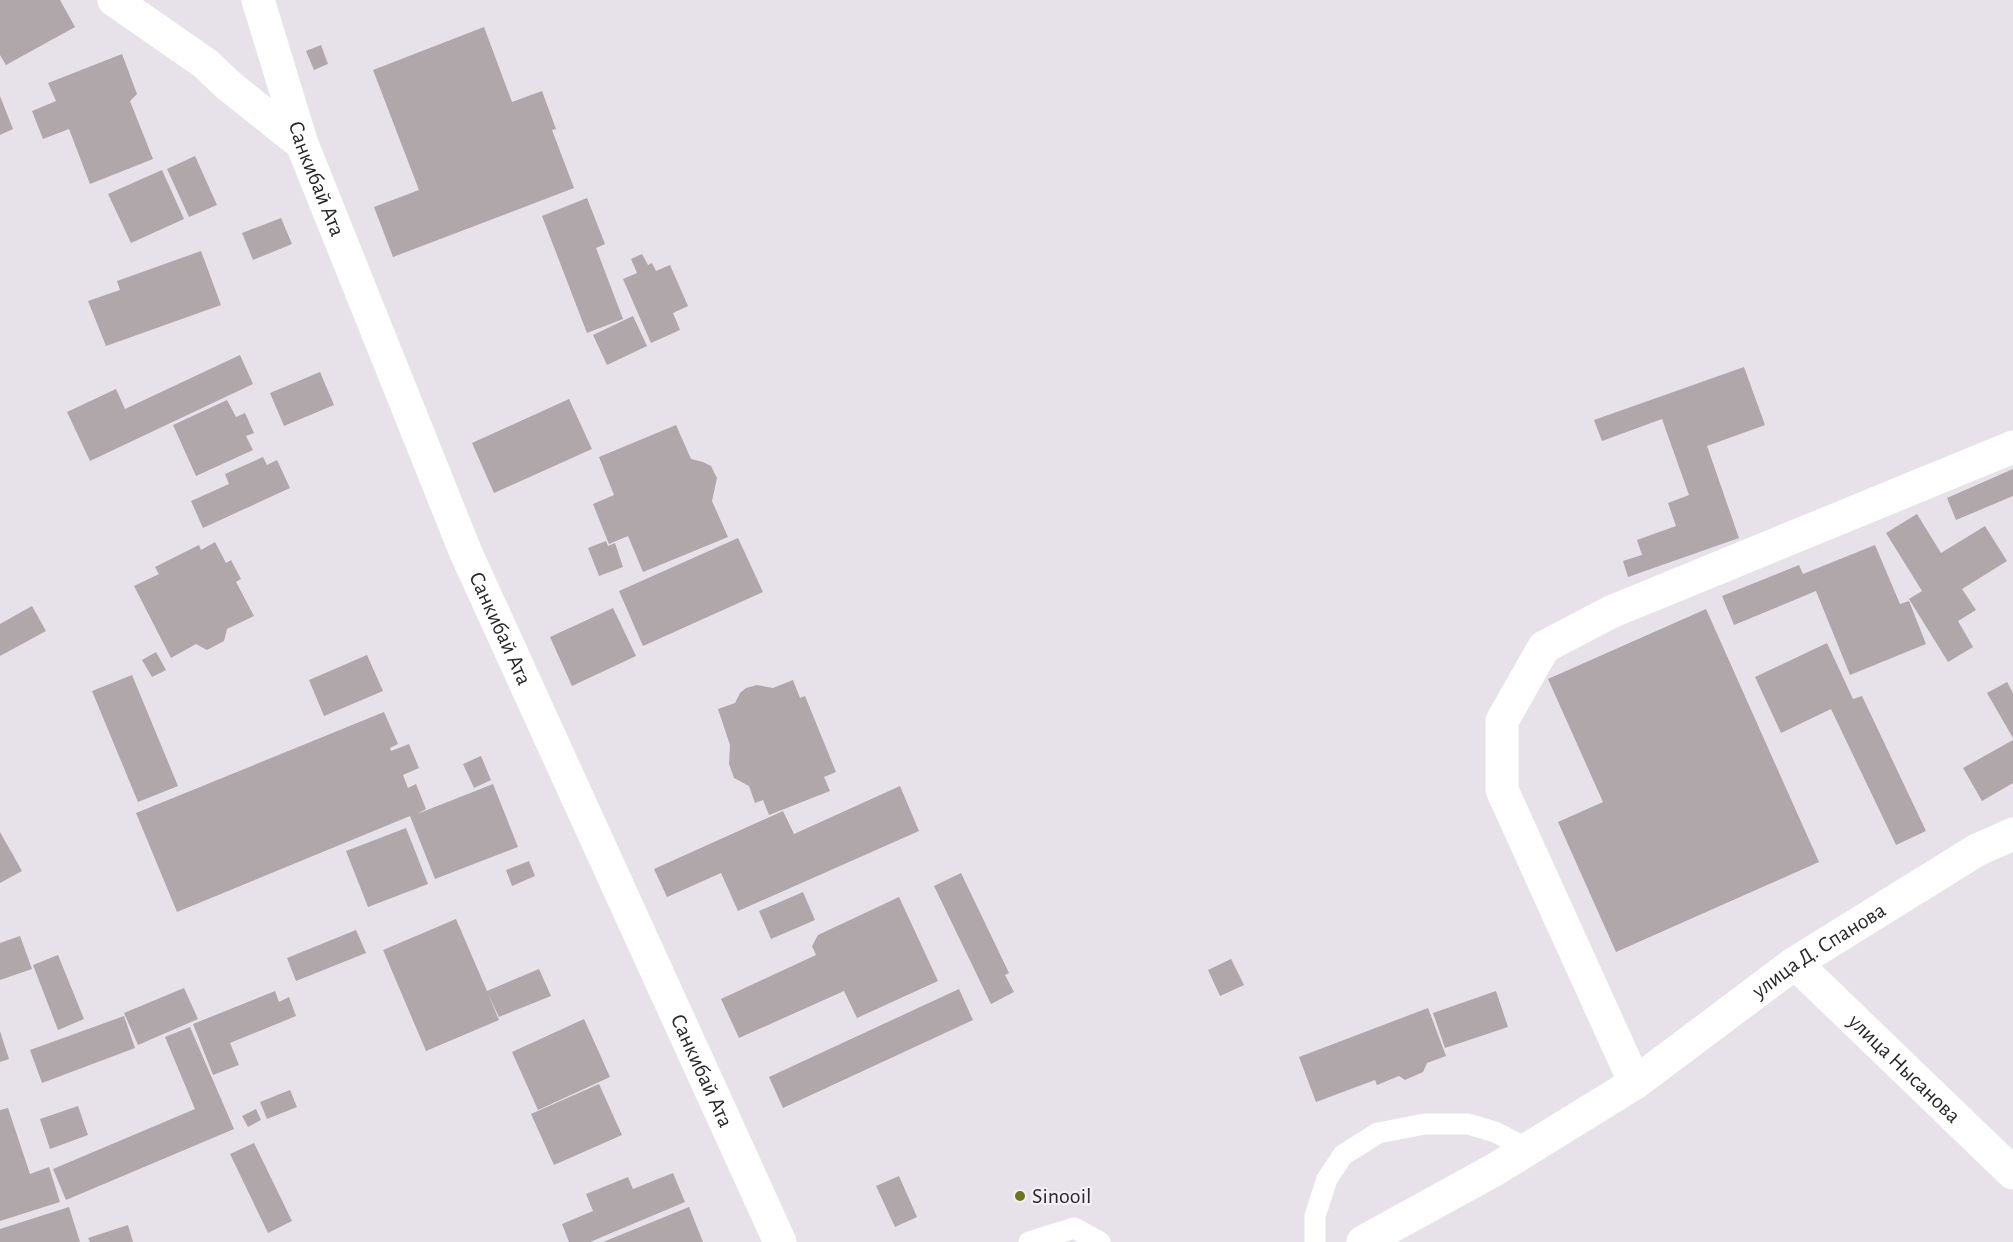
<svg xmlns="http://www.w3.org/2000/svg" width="2013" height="1242" viewBox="0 0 2013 1242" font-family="'Alegreya Sans',sans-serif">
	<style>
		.building { fill: #afa7aa }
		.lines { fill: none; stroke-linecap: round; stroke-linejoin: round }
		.service { stroke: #fff; stroke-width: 21 }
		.minor { stroke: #fff; stroke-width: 33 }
		.tertiary { stroke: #fff; stroke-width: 33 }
		.secondary { stroke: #fff; stroke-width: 33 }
		.poi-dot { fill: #6b741e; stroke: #f4eff6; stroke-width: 2 }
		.labels { text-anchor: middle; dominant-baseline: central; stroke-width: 4.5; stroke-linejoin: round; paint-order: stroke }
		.street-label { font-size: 22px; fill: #292729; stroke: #f4eff6 }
		.poi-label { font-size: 22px; fill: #292729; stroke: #f4eff6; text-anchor: start }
	</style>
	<rect width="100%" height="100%" fill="#e7e2e9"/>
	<g class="building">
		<polygon points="0,0 60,0 75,27 6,65 0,55"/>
		<polygon points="484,27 512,102 542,91 556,129 552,130 574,188 393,257 374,207 419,190 373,70"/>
		<polygon points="321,45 328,64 314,70 306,51"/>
		<polygon points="122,54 137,94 130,101 153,159 90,184 69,129 43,139 32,111 56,101 48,83"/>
		<polygon points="0,96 13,129 0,135"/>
		<polygon points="195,156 217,205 189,217 167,169"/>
		<polygon points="162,170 184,219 131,243 108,194"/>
		<polygon points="587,198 605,244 596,248 623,319 587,333 542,216"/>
		<polygon points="281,218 292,244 253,260 242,233"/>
		<polygon points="201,251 221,305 106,346 88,301 120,290 117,281"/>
		<polygon points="642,254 648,265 652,263 656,271 670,265 688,306 673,313 680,330 651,343 623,279 637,273 631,259"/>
		<polygon points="633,316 647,346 607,365 593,335"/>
		<polygon points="240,355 253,384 90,461 67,412 116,389 125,409"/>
		<polygon points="1744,367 1765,425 1707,446 1739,538 1628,577 1623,561 1642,555 1637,540 1676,526 1668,503 1689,495 1662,419 1602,441 1594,420"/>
		<polygon points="320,372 334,405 284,426 270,393"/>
		<polygon points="569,399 592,449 494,493 472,443"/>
		<polygon points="227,400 236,417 245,413 254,433 246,436 253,450 196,476 173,425"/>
		<polygon points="676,425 691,459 703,462 711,466 717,478 712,501 728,537 643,572 628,536 609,544 593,504 614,495 599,457"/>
		<polygon points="263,457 267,465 277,460 290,488 203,528 191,501 229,484 225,474"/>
		<polygon points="2013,469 2013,496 1956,520 1947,498"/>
		<polygon points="1917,514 1941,553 1985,526 2007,561 1962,589 1976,610 1958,621 1973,647 1948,662 1909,599 1922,591 1886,533"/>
		<polygon points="738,538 763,592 643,646 619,591"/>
		<polygon points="606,541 608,546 615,543 623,567 599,576 588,548"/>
		<polygon points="215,542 226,563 231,560 241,579 236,582 254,616 227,629 224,641 207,650 196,644 171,658 134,586 159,574 155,567 199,545 201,550"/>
		<polygon points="1875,545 1900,604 1909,601 1926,644 1850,675 1816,591 1734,625 1722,596 1799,565 1803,574"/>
		<polygon points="32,606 46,631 0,656 0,624"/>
		<polygon points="613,608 636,656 572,686 550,637"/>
		<polygon points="1706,609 1819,862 1616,952 1558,822 1603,802 1548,679"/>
		<polygon points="1827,643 1853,699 1862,696 1926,831 1896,845 1831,709 1781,733 1755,677"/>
		<polygon points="156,652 166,670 152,677 142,660"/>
		<polygon points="367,655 383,691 324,716 309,680"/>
		<polygon points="132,675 178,786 138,802 92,691"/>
		<polygon points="793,680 800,698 805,696 836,772 824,777 830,791 769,815 763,800 755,803 749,786 734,778 729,764 730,745 718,709 735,703 740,693 746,688 757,685 773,688"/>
		<polygon points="2007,682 2013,693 2013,738 1987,693"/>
		<polygon points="384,712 398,744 390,748 391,751 409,744 419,768 403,775 408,788 416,784 426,809 417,814 493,784 518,847 435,879 410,816 177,912 136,813"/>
		<polygon points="2013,740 2013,783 1982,801 1963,768"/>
		<polygon points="481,756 491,780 474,788 463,764"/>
		<polygon points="900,786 919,831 738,911 721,873 667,897 654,869 783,811 794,834"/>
		<polygon points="406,828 428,884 368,907 346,851"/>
		<polygon points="0,832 22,871 0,883"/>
		<polygon points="529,861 535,876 512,886 506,870"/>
		<polygon points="961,873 1009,973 1005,975 1014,992 991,1004 934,886"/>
		<polygon points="803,892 815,920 771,939 759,911"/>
		<polygon points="899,897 938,981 857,1018 844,991 739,1038 721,999 816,955 812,946 818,935"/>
		<polygon points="456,919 487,991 539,969 551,996 499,1017 488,994 499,1020 426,1051 383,950"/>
		<polygon points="356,930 366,953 296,981 287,958"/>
		<polygon points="20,936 32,969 0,980 0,943"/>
		<polygon points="58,955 84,1019 58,1030 33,965"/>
		<polygon points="1231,959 1244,985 1220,996 1208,970"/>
		<polygon points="184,988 198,1019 138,1045 124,1013"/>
		<polygon points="959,989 973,1020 783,1108 769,1077"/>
		<polygon points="275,991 279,1002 289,997 296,1016 230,1043 239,1065 213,1075 193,1024"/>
		<polygon points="1496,991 1508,1027 1445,1048 1433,1013"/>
		<polygon points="1428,1008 1446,1056 1427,1063 1423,1072 1405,1080 1399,1076 1377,1085 1375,1080 1316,1102 1299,1057"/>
		<polygon points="124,1016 135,1048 42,1083 30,1050"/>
		<polygon points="584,1019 610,1077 538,1110 512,1052"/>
		<polygon points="190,1027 234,1129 66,1200 53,1169 195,1109 165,1037"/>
		<polygon points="0,1031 9,1059 0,1062"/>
		<polygon points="599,1084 622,1135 554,1165 531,1114"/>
		<polygon points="290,1090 297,1107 267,1119 260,1102"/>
		<polygon points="78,1106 88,1135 50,1149 40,1119"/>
		<polygon points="8,1108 30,1174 49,1167 60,1202 0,1221 0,1110"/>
		<polygon points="256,1109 261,1120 248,1127 242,1116"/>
		<polygon points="254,1143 292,1221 268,1233 230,1154"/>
		<polygon points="673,1173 685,1202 590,1242 569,1242 562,1224 593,1211 586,1194 628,1177 633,1189"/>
		<polygon points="899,1176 917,1217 895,1227 876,1186"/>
		<polygon points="69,1207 80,1242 0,1242 0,1229"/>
		<polygon points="689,1207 703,1242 603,1242"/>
		<polygon points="128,1225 133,1242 90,1242 88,1238"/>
	</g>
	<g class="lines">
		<g class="service">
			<polyline points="1029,1242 1074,1228 1100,1242"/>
			<polyline points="1315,1242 1315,1216 1327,1179 1343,1155 1378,1133 1425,1124 1468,1124 1495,1132 1528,1149"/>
		</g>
		<g class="minor">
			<polyline points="114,0 206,64 228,85 302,144"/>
			<path id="s1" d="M1795 963 2013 1173"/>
			<polyline points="1635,1083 1502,790 1502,721 1544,647 1611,612 2013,447"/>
		</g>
		<path class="tertiary" id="s2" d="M258 0 302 144 466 553 780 1242"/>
		<path class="secondary" id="s3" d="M1363 1242 1494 1170 1635 1083 1795 963 1977 850 2013 834"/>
	</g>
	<circle class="poi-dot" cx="1020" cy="1196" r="6"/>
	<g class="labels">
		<g class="street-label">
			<text stroke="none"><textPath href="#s2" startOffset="188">Санкибай Ата</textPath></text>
			<text stroke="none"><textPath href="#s2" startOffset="674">Санкибай Ата</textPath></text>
			<text stroke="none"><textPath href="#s3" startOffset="542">улица Д. Спанова</textPath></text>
			<text stroke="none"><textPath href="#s1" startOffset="152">улица Нысанова</textPath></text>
			<text stroke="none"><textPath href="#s2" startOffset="1160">Санкибай Ата</textPath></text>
		</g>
		<g class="poi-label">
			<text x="1032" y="1196">Sinooil</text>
		</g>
	</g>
</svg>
